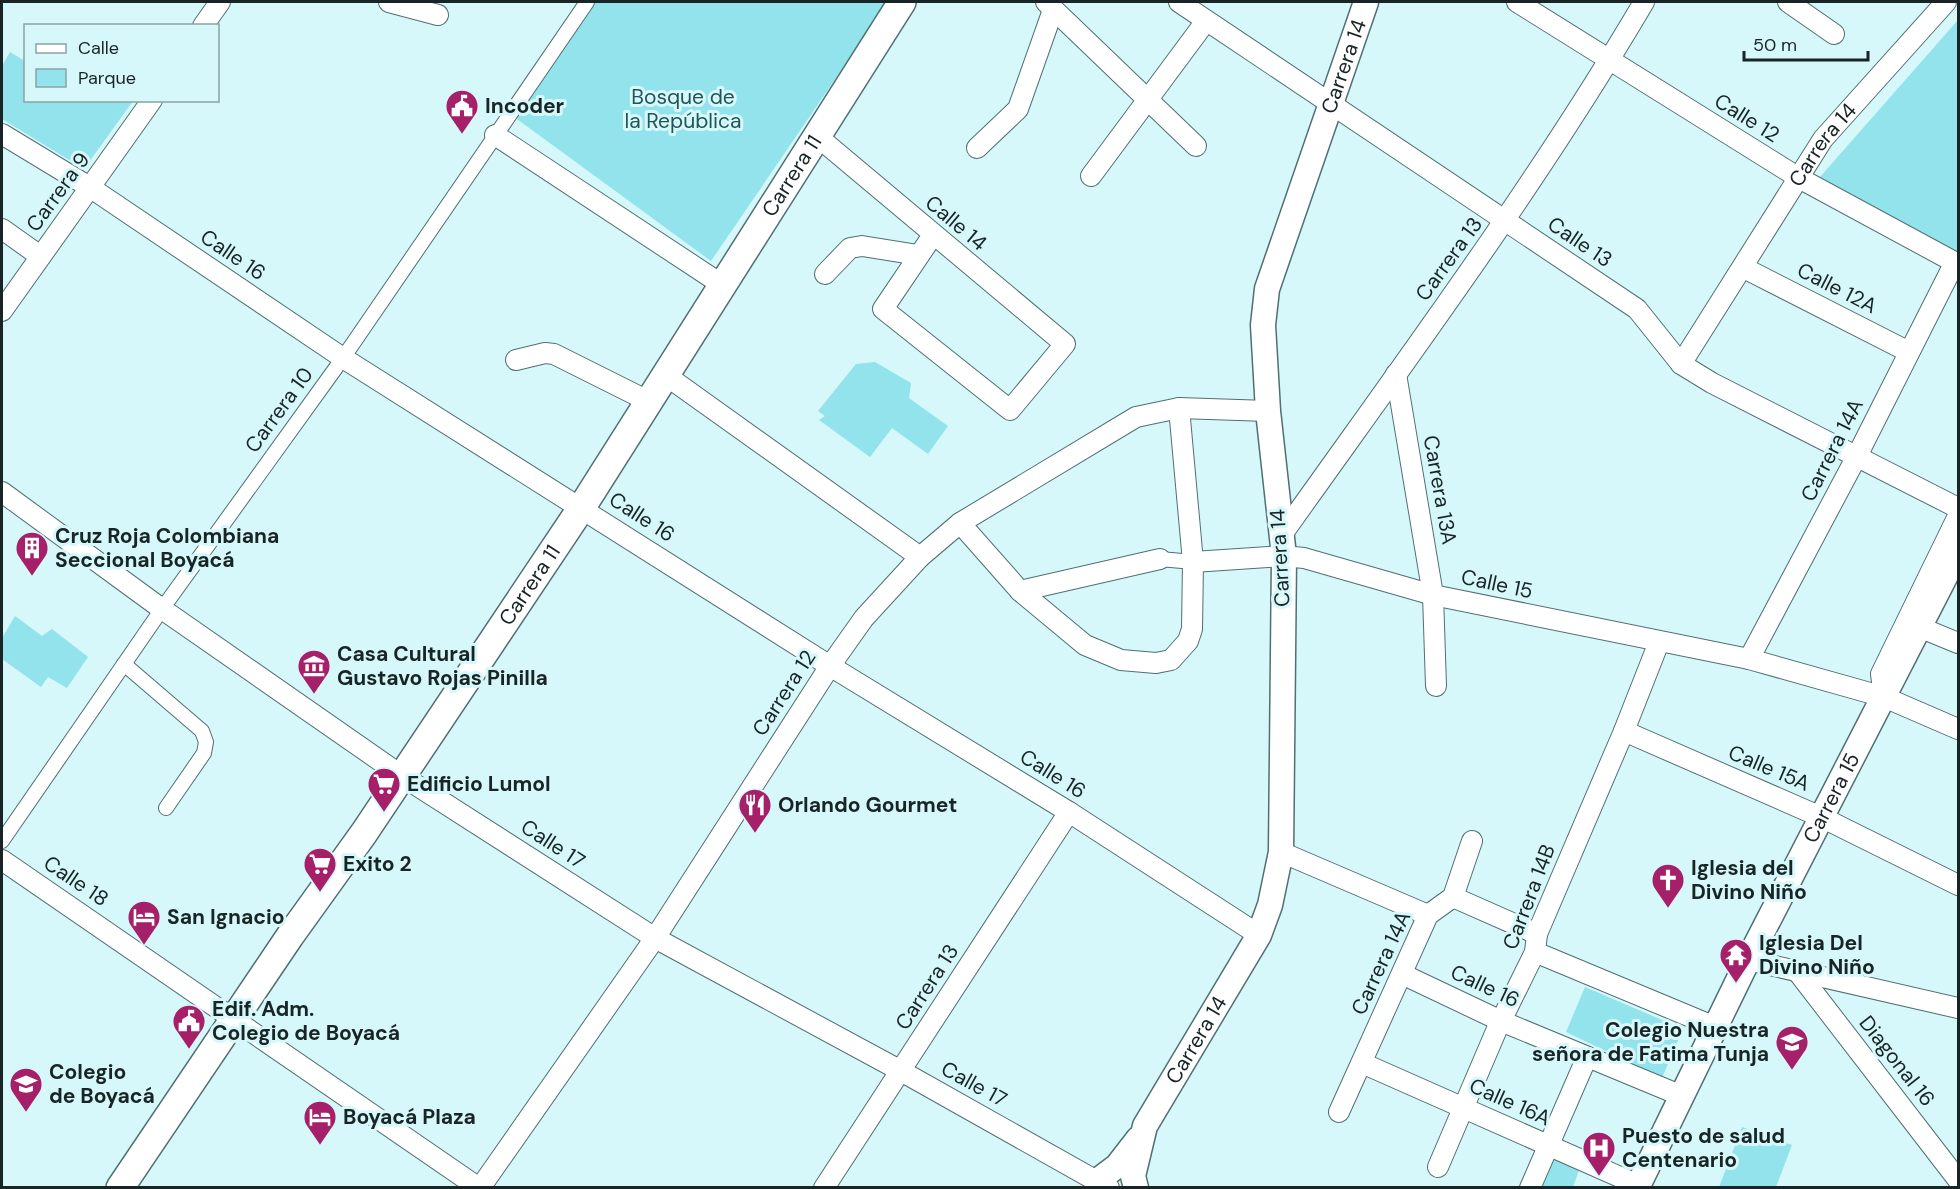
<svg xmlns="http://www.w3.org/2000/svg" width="1960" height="1189" viewBox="0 0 1960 1189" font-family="'DM Sans',sans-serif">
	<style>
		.green { fill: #92e3eb }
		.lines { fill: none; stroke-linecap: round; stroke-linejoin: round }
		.pedestrian-casing { stroke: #516f72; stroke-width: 16 }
		.minor-casing { stroke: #516f72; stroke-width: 22 }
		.tertiary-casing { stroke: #516f72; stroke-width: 27 }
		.secondary-casing { stroke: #516f72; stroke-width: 30 }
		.pedestrian { stroke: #fff; stroke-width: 14 }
		.minor { stroke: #fff; stroke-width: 20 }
		.tertiary { stroke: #fff; stroke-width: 24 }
		.secondary { stroke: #fff; stroke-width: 27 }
		.labels { text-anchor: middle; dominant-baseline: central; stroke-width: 6; stroke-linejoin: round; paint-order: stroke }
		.street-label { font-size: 21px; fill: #182425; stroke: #d6f8fa }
		.park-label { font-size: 21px; fill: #1f5458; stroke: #d6f8fa }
		.poi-label { font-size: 21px; font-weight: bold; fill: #182425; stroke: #d6f8fa; text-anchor: start }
	</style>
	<rect width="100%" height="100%" fill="#d6f8fa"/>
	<g class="green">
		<polygon points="577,2 888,2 711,261 506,111"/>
		<polygon points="1958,20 1958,252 1820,177"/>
		<polygon points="10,52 25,61 26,100 133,101 84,169 2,119 2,66"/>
		<polygon points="875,362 911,383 909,398 948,426 928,454 892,428 870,457 819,420 825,416 818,411 856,364"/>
		<polygon points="15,616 42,636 52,629 88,657 67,688 48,677 41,687 2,659 2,638"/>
		<polygon points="1585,987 1683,1029 1662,1078 1566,1032"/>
		<polygon points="1742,1127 1792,1145 1776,1187 1719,1187"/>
		<polygon points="1546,1155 1579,1170 1573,1187 1534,1188"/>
	</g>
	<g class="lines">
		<g class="pedestrian-casing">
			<g id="pedestrian">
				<polyline points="1160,559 1193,562"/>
				<polyline points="124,664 202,731 206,742 204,753 166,808"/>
				<polyline points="2,841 162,609 343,358 587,2"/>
			</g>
		</g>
		<g class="minor-casing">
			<g id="minor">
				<polyline points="389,2 438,15"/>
				<polyline points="1046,2 1196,146"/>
				<polyline points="1179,2 1637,309 1681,364 1712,383 1958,508"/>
				<polyline points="1517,2 1799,178 1958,264"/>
				<polyline points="1788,2 1834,34"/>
				<polyline points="203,26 220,2"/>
				<polyline points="2,134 91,188 343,358 830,666 1069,812 1259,935"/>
				<polyline points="495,135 724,286"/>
				<polyline points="818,137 1065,344 1010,410 883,309 933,235"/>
				<polyline points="977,148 1018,109 1053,10"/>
				<polyline points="1091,176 1206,21"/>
				<polyline points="2,229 40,256"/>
				<polyline points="1744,268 1909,352"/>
				<polyline points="825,274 850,248 862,246 918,255"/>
				<polyline points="2,311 152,100"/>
				<polyline points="516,360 545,353 554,354 648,401"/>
				<path id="s1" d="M1681 364 1823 139 1946 2"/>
				<polyline points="664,374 920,557"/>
				<polyline points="1396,374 1433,595 1436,686"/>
				<polyline points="2,492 162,609 402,776 655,938 901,1071 1109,1188"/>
				<polyline points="960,523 1020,591 1085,645 1121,660 1156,663 1171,660 1188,641 1192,629 1193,562 1179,408"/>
				<path d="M1281 536C1406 360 1535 187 1644 2"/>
				<polyline points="1193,562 1284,556 1304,558 1433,595 1749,659 1884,697 1958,729"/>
				<polyline points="1020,591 1160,559"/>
				<polyline points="1919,627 1958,643"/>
				<polyline points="1749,659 1857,456 1955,262"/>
				<polyline points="1884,697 1881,674 1958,516"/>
				<polyline points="1624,731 1821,817 1958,885"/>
				<polyline points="1281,852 1428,915"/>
				<polyline points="2,860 479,1188"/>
				<polyline points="1453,897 1537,934"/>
				<polyline points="1535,952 1715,1027"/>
				<polyline points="1748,960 1958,1008"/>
				<polyline points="1797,971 1958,1180"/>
				<polyline points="1402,974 1501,1021 1682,1096"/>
				<polyline points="1362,1063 1638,1185"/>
				<polyline points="1339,1112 1428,915 1453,897 1472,841"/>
				<polyline points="1438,1167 1497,1029 1535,952 1537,934 1624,731 1659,642"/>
				<polyline points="480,1188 655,938 830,666 864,618 920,557 960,523 1136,417 1179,408 1268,411"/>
				<polyline points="824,1188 1069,812"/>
				<polyline points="1530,1188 1587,1057"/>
			</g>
		</g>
		<g class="tertiary-casing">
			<g id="tertiary">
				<polyline points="1097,1181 1117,1166 1138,1139"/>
				<path id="s2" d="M1136 1188 1133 1176 1145 1126 1259 935 1270 905 1281 852 1284 556 1268 411 1263 325 1267 289 1366 2"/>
				<path id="s3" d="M1637 1188 1748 960 1958 552"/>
			</g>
		</g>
		<g class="secondary-casing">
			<g id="secondary">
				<path id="s4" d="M120 1188 290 936 364 833 582 507 902 2"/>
			</g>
		</g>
		<use href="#pedestrian" class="pedestrian"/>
		<use href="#minor" class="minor"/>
		<use href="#tertiary" class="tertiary"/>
		<use href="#secondary" class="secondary"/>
	</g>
	<defs>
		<g id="civic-pin" transform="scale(1.725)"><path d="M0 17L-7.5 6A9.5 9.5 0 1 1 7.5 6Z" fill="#a61f69" stroke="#d6f8fa"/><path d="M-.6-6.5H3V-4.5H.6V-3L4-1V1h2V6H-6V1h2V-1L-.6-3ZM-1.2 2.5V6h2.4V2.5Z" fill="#fff"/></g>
		<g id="building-pin" transform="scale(1.725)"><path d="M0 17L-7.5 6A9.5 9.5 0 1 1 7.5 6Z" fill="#a61f69" stroke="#d6f8fa"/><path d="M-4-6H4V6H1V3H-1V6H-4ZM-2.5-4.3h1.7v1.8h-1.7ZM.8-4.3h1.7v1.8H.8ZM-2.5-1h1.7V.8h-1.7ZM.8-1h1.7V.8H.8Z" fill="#fff"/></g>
		<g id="museum-pin" transform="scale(1.725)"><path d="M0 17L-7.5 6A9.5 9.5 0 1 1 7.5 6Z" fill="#a61f69" stroke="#d6f8fa"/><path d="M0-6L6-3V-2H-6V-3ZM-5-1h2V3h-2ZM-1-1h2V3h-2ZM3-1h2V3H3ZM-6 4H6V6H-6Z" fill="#fff"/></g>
		<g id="supermarket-pin" transform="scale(1.725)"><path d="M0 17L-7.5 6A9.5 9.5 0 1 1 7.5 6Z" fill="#a61f69" stroke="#d6f8fa"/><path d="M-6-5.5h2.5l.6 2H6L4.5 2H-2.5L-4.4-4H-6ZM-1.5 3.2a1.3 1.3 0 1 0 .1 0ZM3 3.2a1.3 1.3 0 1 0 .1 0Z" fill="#fff"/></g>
		<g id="restaurant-pin" transform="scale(1.725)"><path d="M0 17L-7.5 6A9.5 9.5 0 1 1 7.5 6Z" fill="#a61f69" stroke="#d6f8fa"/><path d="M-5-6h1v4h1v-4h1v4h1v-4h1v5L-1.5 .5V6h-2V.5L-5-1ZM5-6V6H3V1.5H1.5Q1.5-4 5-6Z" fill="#fff"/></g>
		<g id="church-pin" transform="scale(1.725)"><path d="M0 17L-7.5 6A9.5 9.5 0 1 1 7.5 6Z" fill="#a61f69" stroke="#d6f8fa"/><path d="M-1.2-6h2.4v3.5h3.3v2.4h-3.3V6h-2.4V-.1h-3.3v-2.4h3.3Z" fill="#fff"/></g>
		<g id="hotel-pin" transform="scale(1.725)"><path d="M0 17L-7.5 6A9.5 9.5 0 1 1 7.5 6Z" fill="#a61f69" stroke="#d6f8fa"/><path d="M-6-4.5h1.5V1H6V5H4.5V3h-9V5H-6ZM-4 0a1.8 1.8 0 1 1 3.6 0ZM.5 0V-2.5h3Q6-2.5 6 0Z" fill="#fff"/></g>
		<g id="temple-pin" transform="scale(1.725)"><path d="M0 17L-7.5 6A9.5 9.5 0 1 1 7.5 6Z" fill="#a61f69" stroke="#d6f8fa"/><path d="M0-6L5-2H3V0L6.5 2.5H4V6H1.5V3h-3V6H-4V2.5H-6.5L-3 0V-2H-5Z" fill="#fff"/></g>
		<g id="school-pin" transform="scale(1.725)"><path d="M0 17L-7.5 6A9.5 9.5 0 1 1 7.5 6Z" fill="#a61f69" stroke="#d6f8fa"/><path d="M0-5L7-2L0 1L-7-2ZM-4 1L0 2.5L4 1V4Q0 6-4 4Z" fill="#fff"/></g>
		<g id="hospital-pin" transform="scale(1.725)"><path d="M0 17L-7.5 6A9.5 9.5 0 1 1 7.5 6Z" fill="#a61f69" stroke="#d6f8fa"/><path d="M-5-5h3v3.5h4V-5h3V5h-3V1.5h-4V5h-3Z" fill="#fff"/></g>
	</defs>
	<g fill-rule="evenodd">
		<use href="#civic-pin" x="462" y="106"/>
		<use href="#building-pin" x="32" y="548"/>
		<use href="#museum-pin" x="314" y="666"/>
		<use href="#supermarket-pin" x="384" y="784"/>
		<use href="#restaurant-pin" x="755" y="805"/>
		<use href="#supermarket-pin" x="320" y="864"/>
		<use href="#church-pin" x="1668" y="880"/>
		<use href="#hotel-pin" x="144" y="917"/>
		<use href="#temple-pin" x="1736" y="955"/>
		<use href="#civic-pin" x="189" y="1021"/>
		<use href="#school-pin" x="1792" y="1042"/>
		<use href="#school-pin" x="26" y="1084"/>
		<use href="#hotel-pin" x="320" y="1117"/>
		<use href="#hospital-pin" x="1599" y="1148"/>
	</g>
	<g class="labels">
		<g class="street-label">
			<text stroke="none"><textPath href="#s2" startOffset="1172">Carrera 14</textPath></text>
			<text transform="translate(1747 118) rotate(32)">Calle 12</text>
			<text stroke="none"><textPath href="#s1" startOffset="261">Carrera 14</textPath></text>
			<text stroke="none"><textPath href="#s4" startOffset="1215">Carrera 11</textPath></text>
			<text transform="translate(58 192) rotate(-54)">Carrera 9</text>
			<text transform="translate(956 223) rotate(40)">Calle 14</text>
			<text transform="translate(1580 242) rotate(34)">Calle 13</text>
			<text transform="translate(233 255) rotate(34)">Calle 16</text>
			<text transform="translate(1449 259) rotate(-54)">Carrera 13</text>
			<text transform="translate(1837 288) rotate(27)">Calle 12A</text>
			<text transform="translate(279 410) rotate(-54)">Carrera 10</text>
			<text transform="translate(1832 450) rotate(-63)">Carrera 14A</text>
			<text transform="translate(1440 490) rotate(80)">Carrera 13A</text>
			<text transform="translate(642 517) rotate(33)">Calle 16</text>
			<text transform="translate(1280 558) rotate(-93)">Carrera 14</text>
			<text transform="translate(1497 584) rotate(12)">Calle 15</text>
			<text stroke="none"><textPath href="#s4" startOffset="729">Carrera 11</textPath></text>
			<text transform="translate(784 693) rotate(-57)">Carrera 12</text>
			<text transform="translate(1769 768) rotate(23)">Calle 15A</text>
			<text transform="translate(1053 774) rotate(32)">Calle 16</text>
			<text stroke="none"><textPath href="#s3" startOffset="436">Carrera 15</textPath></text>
			<text transform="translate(553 844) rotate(33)">Calle 17</text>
			<text transform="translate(76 881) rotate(34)">Calle 18</text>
			<text transform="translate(1529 897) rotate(-69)">Carrera 14B</text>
			<text transform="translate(1381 963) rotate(-65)">Carrera 14A</text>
			<text transform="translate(1485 986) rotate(25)">Calle 16</text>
			<text transform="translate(927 987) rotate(-57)">Carrera 13</text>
			<text stroke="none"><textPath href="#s2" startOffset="164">Carrera 14</textPath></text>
			<text transform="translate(1897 1061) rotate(52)">Diagonal 16</text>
			<text transform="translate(974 1084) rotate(29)">Calle 17</text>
			<text transform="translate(1510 1102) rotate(24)">Calle 16A</text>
		</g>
		<g class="park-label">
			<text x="683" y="97">Bosque de<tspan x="683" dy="24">la República</tspan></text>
		</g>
		<g class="poi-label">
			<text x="485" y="106">Incoder</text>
			<text x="55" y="536">Cruz Roja Colombiana<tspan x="55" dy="24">Seccional Boyacá</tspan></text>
			<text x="337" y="654">Casa Cultural<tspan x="337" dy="24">Gustavo Rojas Pinilla</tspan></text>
			<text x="407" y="784">Edificio Lumol</text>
			<text x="778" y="805">Orlando Gourmet</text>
			<text x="343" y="864">Exito 2</text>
			<text x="1691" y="868">Iglesia del<tspan x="1691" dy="24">Divino Niño</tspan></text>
			<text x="167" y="917">San Ignacio</text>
			<text x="1759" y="943">Iglesia Del<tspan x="1759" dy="24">Divino Niño</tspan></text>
			<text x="212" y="1009">Edif. Adm.<tspan x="212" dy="24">Colegio de Boyacá</tspan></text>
			<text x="1769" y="1030" text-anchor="end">Colegio Nuestra<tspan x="1769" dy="24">señora de Fatima Tunja</tspan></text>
			<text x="49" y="1072">Colegio<tspan x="49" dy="24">de Boyacá</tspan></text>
			<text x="343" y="1117">Boyacá Plaza</text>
			<text x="1622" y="1136">Puesto de salud<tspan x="1622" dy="24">Centenario</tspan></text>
		</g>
	</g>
	<rect width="1960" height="1189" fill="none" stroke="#182425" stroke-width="6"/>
	<rect x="24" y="24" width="195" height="78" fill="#d6f8fa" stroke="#8aa3a5" stroke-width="1.5"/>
	<rect x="36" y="44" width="30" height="9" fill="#ffffff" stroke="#8aa3a5" stroke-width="1.5"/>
	<text x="78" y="54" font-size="18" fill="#182425">Calle</text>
	<rect x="36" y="69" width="30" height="18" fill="#92e3eb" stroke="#8aa3a5" stroke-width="1.5"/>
	<text x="78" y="84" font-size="18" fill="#182425">Parque</text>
	<path d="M1744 51v9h124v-9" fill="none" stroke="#182425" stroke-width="3"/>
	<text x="1753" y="51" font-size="18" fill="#182425" stroke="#d6f8fa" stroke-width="4.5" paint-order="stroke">50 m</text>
</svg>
